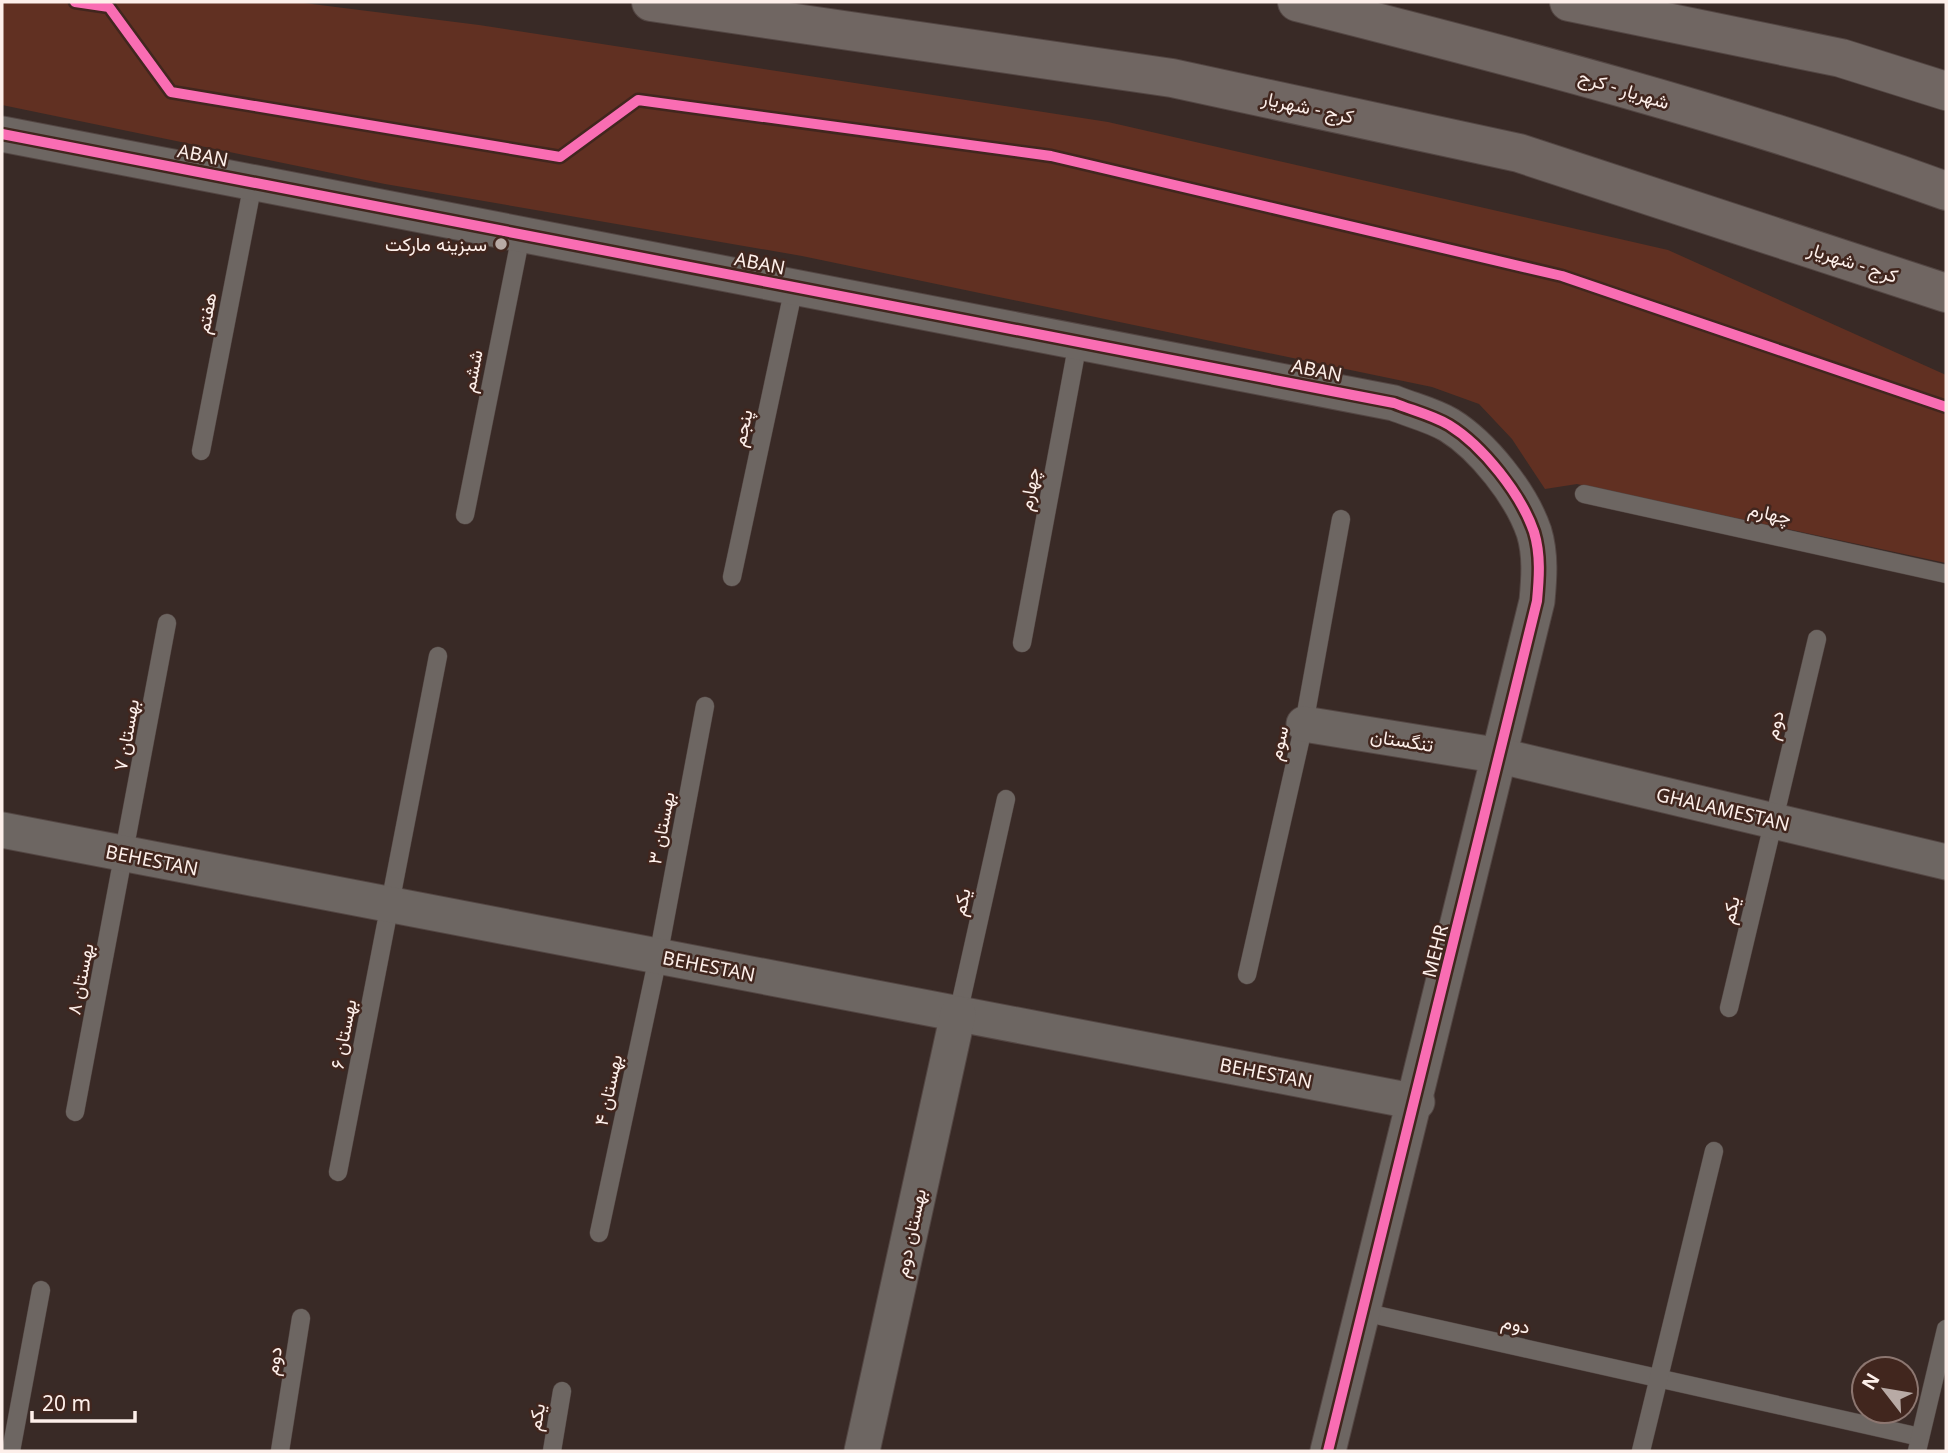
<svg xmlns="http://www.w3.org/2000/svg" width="1948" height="1453" viewBox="0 0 1948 1453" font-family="'Noto Sans',Vazirmatn,sans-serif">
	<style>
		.green { fill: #613022 }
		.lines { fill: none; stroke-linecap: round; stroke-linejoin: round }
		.service-casing { stroke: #534643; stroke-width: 19 }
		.minor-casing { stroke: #534643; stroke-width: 37 }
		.primary-casing { stroke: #534643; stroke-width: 40 }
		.service { stroke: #6d6662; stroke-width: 18 }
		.minor { stroke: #6d6662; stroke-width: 35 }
		.primary { stroke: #706662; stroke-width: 38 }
		.cycleway-casing { stroke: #41261e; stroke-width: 15 }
		.cycleway { stroke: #f96db3; stroke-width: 10 }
		.poi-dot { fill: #b8aaa5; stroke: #41261e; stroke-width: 2.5 }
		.labels { text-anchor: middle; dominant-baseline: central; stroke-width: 5; stroke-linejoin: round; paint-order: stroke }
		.street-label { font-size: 19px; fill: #fdefea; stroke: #41261e }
		.poi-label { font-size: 19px; fill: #fdefea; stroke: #41261e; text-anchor: end }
	</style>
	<rect width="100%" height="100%" fill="#392a26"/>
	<polygon class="green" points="2,2 296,2 479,25 1108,122 1668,250 1946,375 1946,563 1577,484 1545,489 1512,439 1479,404 1432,387 802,256 385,184 2,105"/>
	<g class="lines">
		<g class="service-casing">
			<g id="service">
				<polyline points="201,451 253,183"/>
				<polyline points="1584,494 1946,574"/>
				<polyline points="465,515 521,235"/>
				<polyline points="732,577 794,287"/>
				<polyline points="1022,643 1078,342"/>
				<polyline points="1247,975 1304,724 1341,519"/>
				<polyline points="1729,1008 1817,639"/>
				<polyline points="958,1014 1006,799"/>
				<polyline points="75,1112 167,623"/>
				<polyline points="338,1172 438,656"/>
				<polyline points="599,1233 658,957 705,706"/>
				<polyline points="1363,1312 1920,1437"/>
				<polyline points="11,1451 41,1290"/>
				<polyline points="280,1451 301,1318"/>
				<polyline points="552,1451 562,1391"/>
				<polyline points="1641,1451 1714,1151"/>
				<polyline points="1917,1451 1946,1329"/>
			</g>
		</g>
		<g class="minor-casing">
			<g id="minor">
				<path d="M2 134 1394 403C1411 410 1432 415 1449 425 1483 446 1521 494 1534 532 1541 555 1539 579 1537 601L1328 1451"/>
				<polyline points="1304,724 1501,756 1946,862"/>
				<polyline points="2,830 1417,1102"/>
				<polyline points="862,1451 958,1014"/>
			</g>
		</g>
		<g class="primary-casing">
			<g id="primary">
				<polyline points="651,2 1172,78 1519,153 1946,293"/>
				<path d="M1297 2C1515 57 1734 114 1946 191"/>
				<polyline points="1569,2 1841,58 1946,91"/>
			</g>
		</g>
		<use href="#service" class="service"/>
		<use href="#minor" class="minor"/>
		<use href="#primary" class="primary"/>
		<g class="cycleway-casing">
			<g id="cycleway">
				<polyline points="75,2 109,7 171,92 560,157 638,100 1051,156 1562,276 1946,407"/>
				<path d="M2 134 1394 403C1411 410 1432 415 1449 425 1483 446 1521 494 1534 532 1541 555 1539 579 1537 601L1328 1451"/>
			</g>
		</g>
		<use href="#cycleway" class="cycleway"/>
	</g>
	<circle class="poi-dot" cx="501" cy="244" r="7"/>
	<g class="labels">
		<g class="street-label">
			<text transform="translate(1624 89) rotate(17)">شهریار - کرج</text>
			<text transform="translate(1308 107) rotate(12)">کرج - شهریار</text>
			<text transform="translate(203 155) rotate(11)">ABAN</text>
			<text transform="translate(1853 262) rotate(18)">کرج - شهریار</text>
			<text transform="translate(760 263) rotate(11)">ABAN</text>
			<text transform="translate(206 313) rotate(-79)">هفتم</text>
			<text transform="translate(1317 370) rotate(11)">ABAN</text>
			<text transform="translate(472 371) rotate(-79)">ششم</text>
			<text transform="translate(742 428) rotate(-78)">پنجم</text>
			<text transform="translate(1029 489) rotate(-79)">چهارم</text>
			<text transform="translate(1770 513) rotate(13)">چهارم</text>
			<text transform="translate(1774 725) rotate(-76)">دوم</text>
			<text transform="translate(126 735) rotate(-80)">بهستان ۷</text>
			<text transform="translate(1402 740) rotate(9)">تنگستان</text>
			<text transform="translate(1278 743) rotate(-77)">سوم</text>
			<text transform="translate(1723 809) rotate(13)">GHALAMESTAN</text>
			<text transform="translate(661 828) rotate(-79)">بهستان ۳</text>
			<text transform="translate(152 860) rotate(11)">BEHESTAN</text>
			<text transform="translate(961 902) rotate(-78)">یکم</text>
			<text transform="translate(1730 910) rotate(-77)">یکم</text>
			<text transform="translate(1435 951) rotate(-76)">MEHR</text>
			<text transform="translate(709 966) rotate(11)">BEHESTAN</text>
			<text transform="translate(80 979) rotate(-79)">بهستان ۸</text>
			<text transform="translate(343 1034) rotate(-79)">بهستان ۶</text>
			<text transform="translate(1266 1073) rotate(11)">BEHESTAN</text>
			<text transform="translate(608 1090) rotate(-78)">بهستان ۴</text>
			<text transform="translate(910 1233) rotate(-78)">بهستان دوم</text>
			<text transform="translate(1516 1324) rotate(13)">دوم</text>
			<text transform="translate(273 1361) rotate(-81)">دوم</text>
			<text transform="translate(536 1417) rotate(-80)">یکم</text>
		</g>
		<g class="poi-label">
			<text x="487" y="244">سبزینه مارکت</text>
		</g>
	</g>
	<rect width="1948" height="1453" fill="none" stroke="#fdefea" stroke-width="7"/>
	<g transform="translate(1885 1390) rotate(301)"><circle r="33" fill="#41261e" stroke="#8c7670" stroke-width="2"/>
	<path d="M0-5L12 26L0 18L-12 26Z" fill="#b8aaa5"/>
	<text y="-10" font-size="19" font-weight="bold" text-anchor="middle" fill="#fdefea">N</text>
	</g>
	<path d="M32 1411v10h103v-10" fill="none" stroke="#fdefea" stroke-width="3.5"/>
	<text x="42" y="1411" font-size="21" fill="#fdefea" stroke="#41261e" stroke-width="5" paint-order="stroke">20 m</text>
</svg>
